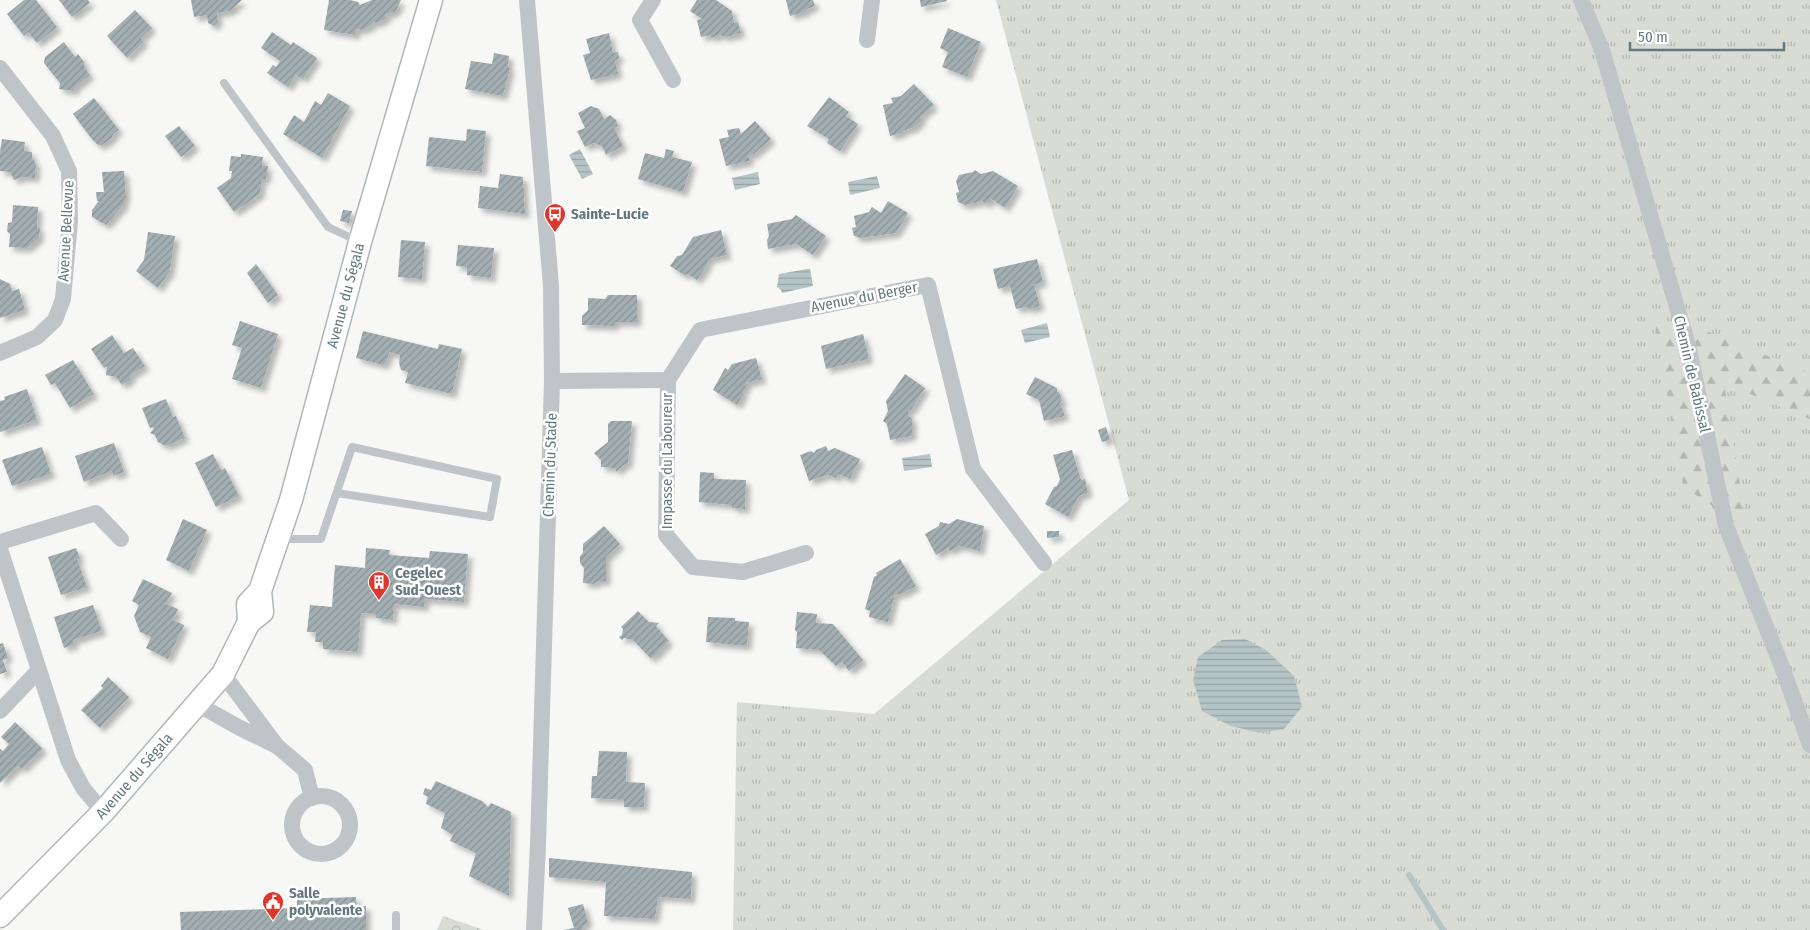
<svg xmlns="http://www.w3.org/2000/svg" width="1810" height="930" viewBox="0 0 1810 930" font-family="'Fira Sans Condensed',sans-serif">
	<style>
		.grass { fill: url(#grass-tufts) }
		.forest { fill: url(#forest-firs) }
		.park { fill: url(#park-crowns) }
		.water { fill: url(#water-rules) }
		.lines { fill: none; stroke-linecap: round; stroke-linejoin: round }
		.stream { stroke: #b5c4c6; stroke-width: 6 }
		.building { fill: url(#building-hatch); filter: url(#shadow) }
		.secondary-casing { stroke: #aeb7ba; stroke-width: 25 }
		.lane { stroke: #bec4c7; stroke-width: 8 }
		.street { stroke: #bec4c7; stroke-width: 16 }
		.secondary { stroke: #fff; stroke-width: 22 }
		.labels { text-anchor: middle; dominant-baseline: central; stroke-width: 5; stroke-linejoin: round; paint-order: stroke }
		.poi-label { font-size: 15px; font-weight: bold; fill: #63787f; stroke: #fff; text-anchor: start }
		.street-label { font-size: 15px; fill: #63787f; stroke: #fff }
	</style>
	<defs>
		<pattern id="grass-tufts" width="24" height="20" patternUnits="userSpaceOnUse" patternTransform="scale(1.25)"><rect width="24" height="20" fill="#d8dcd4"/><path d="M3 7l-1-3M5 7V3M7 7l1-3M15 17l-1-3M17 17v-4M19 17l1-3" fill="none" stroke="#b3b7b1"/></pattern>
		<pattern id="forest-firs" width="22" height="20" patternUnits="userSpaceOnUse" patternTransform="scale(1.25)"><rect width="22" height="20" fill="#d8dcd4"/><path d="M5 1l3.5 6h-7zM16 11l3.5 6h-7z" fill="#b3b7b1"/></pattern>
		<pattern id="park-crowns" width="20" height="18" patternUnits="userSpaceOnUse" patternTransform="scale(1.25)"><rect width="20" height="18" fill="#d8dcd4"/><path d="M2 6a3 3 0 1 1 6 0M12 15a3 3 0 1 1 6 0" fill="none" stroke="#b3b7b1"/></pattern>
		<pattern id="water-rules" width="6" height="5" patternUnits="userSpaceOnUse" patternTransform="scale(1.25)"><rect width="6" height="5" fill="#b5c4c6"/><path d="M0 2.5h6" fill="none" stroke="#97a4a6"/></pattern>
		<pattern id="building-hatch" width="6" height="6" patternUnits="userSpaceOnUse" patternTransform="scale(1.25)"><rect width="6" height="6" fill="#a3afb2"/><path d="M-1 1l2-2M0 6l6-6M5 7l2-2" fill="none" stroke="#889396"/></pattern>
		<filter id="shadow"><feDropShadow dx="4.5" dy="4.5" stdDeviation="2.5" flood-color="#0004"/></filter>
	</defs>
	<rect width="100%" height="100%" fill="#f7f7f5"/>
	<polygon class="grass" points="996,0 1810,0 1810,930 733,930 737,702 874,714 1129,500"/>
	<polygon class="forest" points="1655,321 1704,330 1810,373 1810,419 1724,383 1747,529 1684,487"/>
	<polygon class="park" points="443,916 484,930 437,930"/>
	<g class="water">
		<polygon points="580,149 593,174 582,179 569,155"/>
		<polygon points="758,172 760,184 735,190 732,178"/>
		<polygon points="877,176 880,188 850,195 848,182"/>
		<polygon points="807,269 810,269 813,286 782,293 781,290 777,287 779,274"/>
		<polygon points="1047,323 1050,337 1025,343 1021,330"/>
		<polygon points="930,454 932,467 904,471 902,458"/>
		<polygon points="1245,639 1266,650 1294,676 1302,707 1284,729 1260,733 1231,726 1202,711 1193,680 1198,657 1222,640"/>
	</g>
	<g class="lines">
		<polyline class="stream" points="1409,875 1443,930"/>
	</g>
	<g class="building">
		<polygon points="24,0 36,0 57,27 37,43 28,32 24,36 7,14"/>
		<polygon points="59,0 88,0 90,3 72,17"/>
		<polygon points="191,0 242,0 230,11 217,13 218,22 214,26 208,23 207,15 194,17"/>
		<polygon points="329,0 350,0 358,2 360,5 372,0 401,0 396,11 385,15 387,18 377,23 373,22 372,25 362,30 357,29 355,35 324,30"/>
		<polygon points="697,0 716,0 732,11 734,23 738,22 741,33 726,37 720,35 711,38 710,35 701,37 697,20 702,19 690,11"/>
		<polygon points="786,0 813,0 815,6 807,9 805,12 790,16"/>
		<polygon points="920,0 947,0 947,1 921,7"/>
		<polygon points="135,10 152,28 141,38 144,42 127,58 107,36"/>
		<polygon points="948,28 981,42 967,77 942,67 948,52 940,48"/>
		<polygon points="272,32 291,45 293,42 317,58 303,79 296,75 288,87 267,73 273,65 276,67 280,61 261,48"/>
		<polygon points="609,33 613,53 618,52 619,59 615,60 618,74 591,80 583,55 590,53 586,39"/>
		<polygon points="64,42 75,57 78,54 84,62 84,67 90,75 75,87 74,91 59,89 60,83 44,63 45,57"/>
		<polygon points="494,53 509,56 508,67 510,68 503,96 465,89 471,61 492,64"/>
		<polygon points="914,84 934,105 920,117 922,120 913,128 902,131 902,133 890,136 883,105 893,103 891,98 901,96"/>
		<polygon points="328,93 350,106 322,158 283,134 294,115 304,122 315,101 321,105"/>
		<polygon points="829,97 849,112 846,116 858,124 840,151 827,143 829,139 807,126"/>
		<polygon points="94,98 119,130 113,134 112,138 102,145 98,145 91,138 73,114"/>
		<polygon points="591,106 599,109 604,119 610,115 616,120 618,126 614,128 623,146 606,155 602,146 593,143 585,147 577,131 585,128 578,113"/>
		<polygon points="755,121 771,139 754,154 748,155 750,161 726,166 719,139 729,137 727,130 739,128 741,134"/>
		<polygon points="179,126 195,146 181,157 165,136"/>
		<polygon points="467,129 486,131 482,172 426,166 429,137 466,141"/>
		<polygon points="2,139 25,142 24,151 32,152 32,158 36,164 35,178 22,177 14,180 10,172 0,171 0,152"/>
		<polygon points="666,149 674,151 672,157 692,162 683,192 638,179 645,153 664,158"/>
		<polygon points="241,154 263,157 262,166 268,166 266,179 262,179 260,194 234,212 217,188 231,178 232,171 229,171 231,156 241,157"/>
		<polygon points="975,170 981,174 993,171 1018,186 1005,208 990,198 990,202 984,204 983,201 965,205 958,202 956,193 959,192 956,181 959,175 973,172"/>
		<polygon points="124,171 126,198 124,198 124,204 106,225 92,217 92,210 99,201 97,201 96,192 104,192 102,172"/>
		<polygon points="500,174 523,177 525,214 478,208 480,186 498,188"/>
		<polygon points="888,201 908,213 896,233 861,238 854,236 852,228 856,227 854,216 869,212 872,207 881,213"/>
		<polygon points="13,205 38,207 37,228 40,228 39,238 27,248 9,247 10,234 7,231 8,223 12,222"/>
		<polygon points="343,210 352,211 349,223 340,221"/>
		<polygon points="796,215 826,236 813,255 796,244 768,249 767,240 769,236 767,224 792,219"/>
		<polygon points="721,230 727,255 709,259 706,267 697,280 688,274 684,275 670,266 677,256 682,255 693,237"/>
		<polygon points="148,232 175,236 170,271 158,288 136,271 144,260"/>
		<polygon points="401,240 425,242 422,279 398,277"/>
		<polygon points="458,245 494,248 491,278 467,275 467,267 456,266"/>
		<polygon points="1037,259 1043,282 1034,285 1040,306 1030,309 1026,307 1016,309 1010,286 998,289 993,269"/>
		<polygon points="256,264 278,295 268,303 247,273"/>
		<polygon points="0,279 10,284 12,291 19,289 25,310 0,318"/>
		<polygon points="608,295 637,295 637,322 615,322 614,326 582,325 582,316 588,310 588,298 605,299"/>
		<polygon points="240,321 278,334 261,388 232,379 242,348 232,345"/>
		<polygon points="363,331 438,349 439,344 462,349 452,394 405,383 408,372 401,370 399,363 400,355 389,352 387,361 383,365 356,358"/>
		<polygon points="863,334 869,359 826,369 821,346"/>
		<polygon points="112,335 124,353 133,348 145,366 131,375 130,380 122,385 116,377 106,375 107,366 104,368 91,349"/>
		<polygon points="756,358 762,379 746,383 747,385 743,391 743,395 737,405 713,390 725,368 728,370 732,364"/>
		<polygon points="73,360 94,394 70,408 55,383 51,385 45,375"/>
		<polygon points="905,374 925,388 911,410 908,410 908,416 912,418 912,436 890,440 887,424 883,421 888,411 886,401"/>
		<polygon points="1035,377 1057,388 1057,392 1059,392 1062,400 1060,403 1065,416 1044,421 1039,400 1026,394"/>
		<polygon points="27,389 37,420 0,432 0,401 5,400 4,397"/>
		<polygon points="166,399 173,417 176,416 185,438 166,446 158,442 155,435 150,433 154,429 153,427 150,428 142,408"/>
		<polygon points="611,421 632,421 628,464 625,464 616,472 615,468 601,467 601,460 594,453 608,442 608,424"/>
		<polygon points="1106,427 1110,440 1102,442 1098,430"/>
		<polygon points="114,443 124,472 113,476 112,471 84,482 75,456"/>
		<polygon points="826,446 828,451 835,448 860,459 850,479 838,474 836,478 828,475 809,481 800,455 811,451 814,453 816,450"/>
		<polygon points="42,447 51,474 12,486 2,460"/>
		<polygon points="1072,450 1081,480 1085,479 1088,493 1079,496 1068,517 1045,504 1054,487 1057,486 1060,479 1053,455"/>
		<polygon points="213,454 221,470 225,468 239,496 216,507 195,463"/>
		<polygon points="700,472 714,473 714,479 746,480 745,509 732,508 732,505 699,502"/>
		<polygon points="183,519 207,530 189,571 166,560"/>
		<polygon points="957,519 984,526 980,551 959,546 950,551 948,548 936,555 925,534 939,526 940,522 949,524"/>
		<polygon points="604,526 620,544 606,557 606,581 598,581 594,584 583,583 584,568 580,563 580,556 583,553 583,544"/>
		<polygon points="1047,531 1059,531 1059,537 1047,538"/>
		<polygon points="76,548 80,558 77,559 87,587 61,595 48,557"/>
		<polygon points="366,548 390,550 389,555 429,558 430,551 468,554 464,602 425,599 424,607 394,604 393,620 376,618 376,614 361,613 358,652 323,649 323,642 315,642 316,632 307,632 310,605 332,607 335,565 365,568"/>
		<polygon points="900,559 916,586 901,594 895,594 888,622 869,617 870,611 865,609 874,577 877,575 876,573"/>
		<polygon points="143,579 172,593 166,604 178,609 173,620 184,625 168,659 146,648 151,637 140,632 134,616 139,605 132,601"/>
		<polygon points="93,605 102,631 73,640 75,644 64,648 54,617"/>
		<polygon points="638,611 649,622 659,623 656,626 669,641 651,659 633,640 624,638 622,640 619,637 622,635 623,629 621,627"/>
		<polygon points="797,612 817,614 816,623 833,624 863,660 849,671 842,662 836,666 819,650 796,648 797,632 795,630"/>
		<polygon points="708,617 735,618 735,621 749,622 747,646 706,642"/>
		<polygon points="3,643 8,658 3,660 7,672 0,674 0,644"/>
		<polygon points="108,677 129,697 100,728 81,710 103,688 101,686"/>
		<polygon points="15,722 43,749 22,769 18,766 0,783 0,749 3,751 9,744 1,737"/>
		<polygon points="599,751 627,752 626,782 645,783 644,807 624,807 624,800 591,798 592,776 597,776"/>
		<polygon points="436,781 482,801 488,807 491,803 511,812 509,896 469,876 476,853 450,841 453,835 441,828 445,813 426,804 428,797 423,794 425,788 431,790"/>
		<polygon points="549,858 692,872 691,899 658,897 655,919 604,916 606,882 549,877"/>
		<polygon points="356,897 356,907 366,906 366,930 181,930 180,912 297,908 297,899"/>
		<polygon points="583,904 588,922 582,927 582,930 563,930 574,928 568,908"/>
	</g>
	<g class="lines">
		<g class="secondary-casing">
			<g id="secondary">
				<path id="s1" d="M260 591 262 612 249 622 248 604 260 591 291 500 360 242 431 0"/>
				<path id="s2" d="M0 916 103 812 223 674 249 622"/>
			</g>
		</g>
		<g class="lane">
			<polyline points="224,83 328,227 358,241"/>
			<polyline points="279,539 321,539 352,447 497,479 490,517 337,493"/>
			<polyline points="396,915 396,930"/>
		</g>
		<g class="street">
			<polyline points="527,0 551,286 552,381 538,844 534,930"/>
			<polyline points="653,0 640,20 673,80"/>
			<polyline points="1581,0 1602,50 1688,345 1726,526 1782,667 1810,745"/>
			<polyline points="867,40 872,0"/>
			<polyline points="0,68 53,136 69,171 70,221 63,299 55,320 37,337 0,353"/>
			<polyline points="668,380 666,535 693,567 743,572 806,553"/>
			<polyline points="552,381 668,380 700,330 928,285 973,469 1044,563"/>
			<polyline points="0,542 96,513 121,539"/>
			<polyline points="0,549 68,760 83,788 103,812"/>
			<polyline points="197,704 240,728 277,746 223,674"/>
			<polyline points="0,711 38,671"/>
			<polyline points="277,746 305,770 312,798"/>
			<circle cx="321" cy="825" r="29"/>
		</g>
		<use href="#secondary" class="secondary"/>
	</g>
	<defs>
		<g id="bus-pin" transform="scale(1.125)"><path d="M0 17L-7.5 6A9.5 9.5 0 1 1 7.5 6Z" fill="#de372e" stroke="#fff"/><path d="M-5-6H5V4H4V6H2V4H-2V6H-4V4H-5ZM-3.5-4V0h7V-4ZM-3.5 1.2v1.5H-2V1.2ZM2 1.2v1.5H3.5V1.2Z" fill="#fff"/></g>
		<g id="building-pin" transform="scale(1.125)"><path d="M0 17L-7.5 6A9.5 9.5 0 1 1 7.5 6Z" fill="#de372e" stroke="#fff"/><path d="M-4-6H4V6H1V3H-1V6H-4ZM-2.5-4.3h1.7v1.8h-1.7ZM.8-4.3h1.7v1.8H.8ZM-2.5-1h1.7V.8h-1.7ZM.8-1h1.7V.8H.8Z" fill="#fff"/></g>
		<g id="civic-pin" transform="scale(1.125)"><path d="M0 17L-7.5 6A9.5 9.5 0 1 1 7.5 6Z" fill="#de372e" stroke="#fff"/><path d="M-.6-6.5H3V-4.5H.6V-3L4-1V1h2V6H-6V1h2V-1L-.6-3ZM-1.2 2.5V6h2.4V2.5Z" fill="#fff"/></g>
	</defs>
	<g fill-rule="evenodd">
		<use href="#bus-pin" x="555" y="214"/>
		<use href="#building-pin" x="379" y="582"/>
		<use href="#civic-pin" x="273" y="902"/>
	</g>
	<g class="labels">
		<g class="poi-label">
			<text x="571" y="214">Sainte-Lucie</text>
			<text x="395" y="573">Cegelec<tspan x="395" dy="17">Sud-Ouest</tspan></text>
			<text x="289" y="893">Salle<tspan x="289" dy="17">polyvalente</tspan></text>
		</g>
		<g class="street-label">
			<text transform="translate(66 231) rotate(-87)">Avenue Bellevue</text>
			<text stroke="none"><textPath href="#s1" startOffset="381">Avenue du Ségala</textPath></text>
			<text transform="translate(864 297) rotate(-11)">Avenue du Berger</text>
			<text transform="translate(1692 374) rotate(77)">Chemin de Babissal</text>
			<text transform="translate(667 461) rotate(-90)">Impasse du Laboureur</text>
			<text transform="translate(550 465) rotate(-88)">Chemin du Stade</text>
			<text stroke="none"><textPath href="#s2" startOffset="194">Avenue du Ségala</textPath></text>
		</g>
	</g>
	<path d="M1630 42v8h154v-8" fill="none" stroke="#63787f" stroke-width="2.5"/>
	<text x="1638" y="42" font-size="15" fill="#63787f" stroke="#ffffff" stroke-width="4" paint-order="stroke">50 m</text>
</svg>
